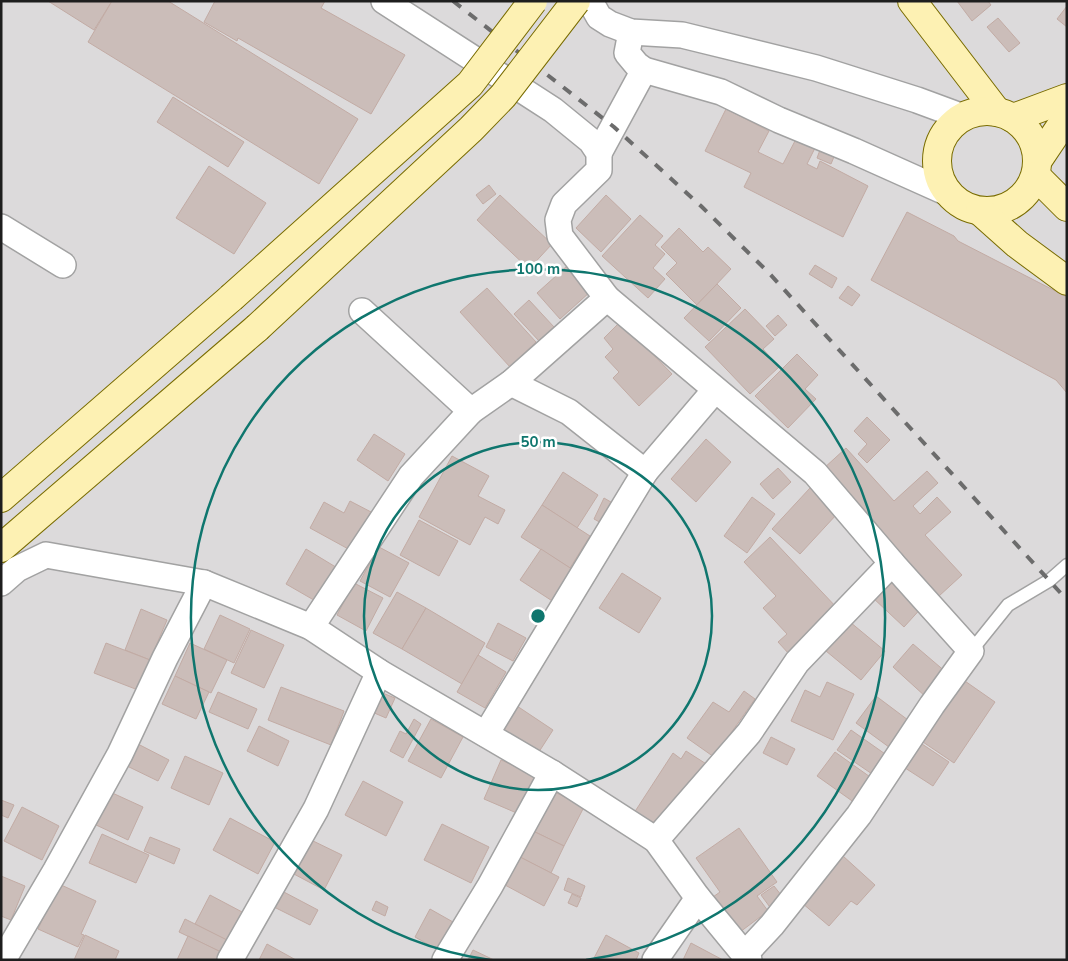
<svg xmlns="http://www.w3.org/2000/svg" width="1068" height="961" viewBox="0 0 1068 961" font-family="'Nunito Sans',sans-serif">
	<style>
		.residential { fill: #dcdadb }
		.building { fill: #cbbdb9; stroke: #c2aba4 }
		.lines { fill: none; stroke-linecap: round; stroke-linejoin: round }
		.lane-casing { stroke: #a2a2a2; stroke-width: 15 }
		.street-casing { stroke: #a2a2a2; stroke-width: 28 }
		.secondary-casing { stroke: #796c00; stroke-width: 30 }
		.lane { stroke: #fff; stroke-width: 12 }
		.street { stroke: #fff; stroke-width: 25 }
		.secondary { stroke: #fdf1b3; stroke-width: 28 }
		.rail { stroke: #6c6c6c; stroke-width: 4; stroke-dasharray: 10 10; stroke-linecap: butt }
		.secondary-bridge-casing { stroke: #796c00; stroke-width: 30; stroke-linecap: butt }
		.secondary-bridge { stroke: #fdf1b3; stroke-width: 28 }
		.ring { fill: none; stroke: #0f766e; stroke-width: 2.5 }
		.centre { fill: #0f766e; stroke: #fff; stroke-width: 2.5 }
		.ring-label { font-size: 15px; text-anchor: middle; font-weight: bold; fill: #0f766e; stroke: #fff; stroke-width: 5; stroke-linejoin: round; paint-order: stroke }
	</style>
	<rect width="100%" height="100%" fill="#efe8e3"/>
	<rect class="residential" x="1" y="1" width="1066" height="959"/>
	<g class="building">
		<polygon points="48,1 112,1 94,30"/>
		<polygon points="112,1 168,1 358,119 319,184 88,42"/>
		<polygon points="215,1 325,1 321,8 405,55 371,114 238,38 237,41 204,22"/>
		<polygon points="957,1 988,1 991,5 972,21"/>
		<polygon points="1067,6 1067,27 1057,19"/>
		<polygon points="998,18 1020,43 1009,52 987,27"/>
		<polygon points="173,97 244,142 228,167 157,122"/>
		<polygon points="726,109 769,131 758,152 783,164 796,139 815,148 807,164 817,169 820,161 868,186 843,237 744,187 751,173 705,151"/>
		<polygon points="823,142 838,147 831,164 817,158"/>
		<polygon points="209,166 266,203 234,254 176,218"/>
		<polygon points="489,185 496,194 483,204 476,195"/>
		<polygon points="500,195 552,244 529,269 477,220"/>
		<polygon points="606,195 631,219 601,252 576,228"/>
		<polygon points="907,212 954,236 958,241 1067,297 1067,393 1056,380 871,280"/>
		<polygon points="640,215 663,236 655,245 665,254 653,268 665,279 648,298 602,256"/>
		<polygon points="679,228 703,252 708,247 731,269 697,305 666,274 677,263 661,247"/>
		<polygon points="815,265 837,278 832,288 809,274"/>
		<polygon points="567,266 590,292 560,319 537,293"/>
		<polygon points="717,284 741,308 709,341 684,318"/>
		<polygon points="848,286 860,295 852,306 839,298"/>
		<polygon points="487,288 536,342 510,367 460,312"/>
		<polygon points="529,300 554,327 539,341 514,314"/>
		<polygon points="745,309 774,339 763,349 779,367 750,394 705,347"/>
		<polygon points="778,315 787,325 775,336 766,326"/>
		<polygon points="621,321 672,374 639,406 613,378 619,372 605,357 613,349 604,338"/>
		<polygon points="797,354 818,375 805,389 816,399 788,428 755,396"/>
		<polygon points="867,417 890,440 867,463 858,454 867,444 854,431"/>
		<polygon points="374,434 405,454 388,481 357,460"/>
		<polygon points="706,439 731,462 696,502 671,479"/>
		<polygon points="846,448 894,501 927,471 938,483 913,506 920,514 937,497 951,512 925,535 962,575 939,596 823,469"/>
		<polygon points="452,456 489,476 478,496 505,510 498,524 485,517 470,545 419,517"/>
		<polygon points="778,468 791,482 773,499 760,484"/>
		<polygon points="563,472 598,495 577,528 542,505"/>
		<polygon points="810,488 837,514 800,554 772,529"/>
		<polygon points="752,497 775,514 747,553 724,536"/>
		<polygon points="604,498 616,505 605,525 594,519"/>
		<polygon points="350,501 373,513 352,551 310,528 324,502 344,513"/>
		<polygon points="542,505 590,536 570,568 521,537"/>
		<polygon points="419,520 458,541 439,576 400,555"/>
		<polygon points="770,537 838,609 790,655 778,642 787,634 763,608 776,596 744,562"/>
		<polygon points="379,547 409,563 390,597 360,581"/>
		<polygon points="306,549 339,569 319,603 286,584"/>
		<polygon points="541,549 581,575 560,606 520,580"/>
		<polygon points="622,573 661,598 639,633 599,608"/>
		<polygon points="892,575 924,605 904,627 872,597"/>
		<polygon points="354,583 383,598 366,631 337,615"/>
		<polygon points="397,592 426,608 402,649 373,633"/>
		<polygon points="426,608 485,643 462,684 402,649"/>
		<polygon points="141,609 167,620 150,660 125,650"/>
		<polygon points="220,615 250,629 234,663 204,649"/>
		<polygon points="850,622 885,651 861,680 826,651"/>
		<polygon points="498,623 526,638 513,661 486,647"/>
		<polygon points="251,630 284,645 264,688 231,673"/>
		<polygon points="106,643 150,660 138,690 94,673"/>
		<polygon points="190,643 227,660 211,693 175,676"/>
		<polygon points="913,644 947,673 926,697 893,667"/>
		<polygon points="478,655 506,672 485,708 457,692"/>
		<polygon points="175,676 209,692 196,719 162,704"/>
		<polygon points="962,679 995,702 954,763 920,740"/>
		<polygon points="827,682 854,694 833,740 791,721 805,690 820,697"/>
		<polygon points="281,687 344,711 331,745 268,720"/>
		<polygon points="744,691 755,699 714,757 687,738 713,702 729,712"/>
		<polygon points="218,692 257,709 248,729 209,712"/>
		<polygon points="380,692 395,698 386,718 372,712"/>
		<polygon points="876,696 912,723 893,750 856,723"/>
		<polygon points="517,706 553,730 535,758 499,734"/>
		<polygon points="414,719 421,724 403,758 390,751 400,731 406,734"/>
		<polygon points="431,719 463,737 441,778 408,761"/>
		<polygon points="259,726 289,741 278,766 247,751"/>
		<polygon points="851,730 888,756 875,776 837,750"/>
		<polygon points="771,737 795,749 787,765 763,753"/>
		<polygon points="919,742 949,762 933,786 902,766"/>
		<polygon points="136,743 169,760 158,781 125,765"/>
		<polygon points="686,751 711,767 658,829 634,813 673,753 681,759"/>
		<polygon points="835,752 873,779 855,803 817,776"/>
		<polygon points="185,756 223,773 209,805 171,788"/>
		<polygon points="501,760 537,776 519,814 484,799"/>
		<polygon points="363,781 403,802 386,836 345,815"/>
		<polygon points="108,791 143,807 128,840 94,824"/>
		<polygon points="553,791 584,807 564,846 533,831"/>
		<polygon points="1,800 14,805 8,818 1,815"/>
		<polygon points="22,807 59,826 42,860 4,841"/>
		<polygon points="230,818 275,842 258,874 213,850"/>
		<polygon points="442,824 489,847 471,883 424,860"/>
		<polygon points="739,828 777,882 757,896 768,911 732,938 706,902 720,892 696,858"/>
		<polygon points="533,831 564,846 551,873 520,857"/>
		<polygon points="102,834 149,855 136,883 89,863"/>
		<polygon points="150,837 180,849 174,864 144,851"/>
		<polygon points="309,839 342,855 324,890 292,873"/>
		<polygon points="843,856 875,885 857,905 851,901 829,926 802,903"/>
		<polygon points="520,857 559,877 544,906 505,885"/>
		<polygon points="1,876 25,886 11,920 1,916"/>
		<polygon points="568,878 585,886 581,897 564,890"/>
		<polygon points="59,884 96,901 81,934 84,935 78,947 38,929"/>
		<polygon points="774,886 785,900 772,910 761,895"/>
		<polygon points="282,891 318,910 310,925 274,907"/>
		<polygon points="572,894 581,898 577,907 568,903"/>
		<polygon points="210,895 244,913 230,942 195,924"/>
		<polygon points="376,901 388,907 385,916 372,910"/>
		<polygon points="430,909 453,922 438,950 415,937"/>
		<polygon points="185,919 229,941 223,953 179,932"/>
		<polygon points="85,935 119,951 115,960 74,960"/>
		<polygon points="606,935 639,953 636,960 593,960"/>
		<polygon points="188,936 223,953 219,960 177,960"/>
		<polygon points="691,943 723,960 683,960"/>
		<polygon points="267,944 296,960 259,960"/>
		<polygon points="473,950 494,960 468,960"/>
	</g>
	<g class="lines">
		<g class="lane-casing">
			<polyline id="lane" points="971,651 1008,605 1050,580 1067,565"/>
		</g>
		<g class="street-casing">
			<g id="street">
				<polyline points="384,1 553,110 591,141 599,153 599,170 564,204 558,220 560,236 607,298 815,473 892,563 971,651 932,705 859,815 772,925 745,954"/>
				<polyline points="590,1 599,17 610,24 631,32 682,35 816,68 917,100 963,117"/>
				<polyline points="631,32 627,53 637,65 644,70 721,92 779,120 854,151 950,194"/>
				<polyline points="599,153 644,70"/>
				<polyline points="1,227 63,265"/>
				<polyline points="362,311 471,411"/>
				<polyline points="511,383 569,412 645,472 715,390"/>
				<polyline points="1,583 17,569 46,555 204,583 311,627 379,672 552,773 656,840 698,898"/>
				<polyline points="311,627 411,476 471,411 511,383 607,298"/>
				<polyline points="486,734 645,472"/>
				<polyline points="656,840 749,733 797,662 892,563"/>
				<polyline points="3,960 56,870 120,754 165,658 204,583"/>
				<polyline points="230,960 316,809 379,672"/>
				<polyline points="445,960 490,886 552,773"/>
				<polyline points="655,960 698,898 749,960"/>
			</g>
		</g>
		<g class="secondary-casing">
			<g id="secondary">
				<polyline points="912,1 997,112"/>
				<circle cx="987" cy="161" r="50"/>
				<polyline points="1013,118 1067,98"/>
				<polyline points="1038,160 1067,117"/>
				<polyline points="1036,176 1067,207"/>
				<polyline points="980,211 1017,244 1067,281"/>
				<polyline points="1,498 231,298"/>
				<polyline points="1,548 257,328"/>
			</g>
		</g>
		<use href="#lane" class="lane"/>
		<use href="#street" class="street"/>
		<use href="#secondary" class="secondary"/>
		<polyline class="rail" points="453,1 614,127 701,206 769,273 1067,600"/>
		<g class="secondary-bridge-casing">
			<g id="secondary-bridge">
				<polyline points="231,298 470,84 533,1"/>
				<polyline points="257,328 471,129 503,96 576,1"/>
			</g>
		</g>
		<use href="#secondary-bridge" class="secondary-bridge"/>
	</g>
	<g class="ring">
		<circle cx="538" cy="616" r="174"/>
		<path d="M490 960A347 347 0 1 1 586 960"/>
	</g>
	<circle cx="538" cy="616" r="8" class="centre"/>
	<g class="ring-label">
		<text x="538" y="274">100 m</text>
		<text x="538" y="447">50 m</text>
	</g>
	<rect width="1068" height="961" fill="none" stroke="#1e1e1e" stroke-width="5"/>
</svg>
